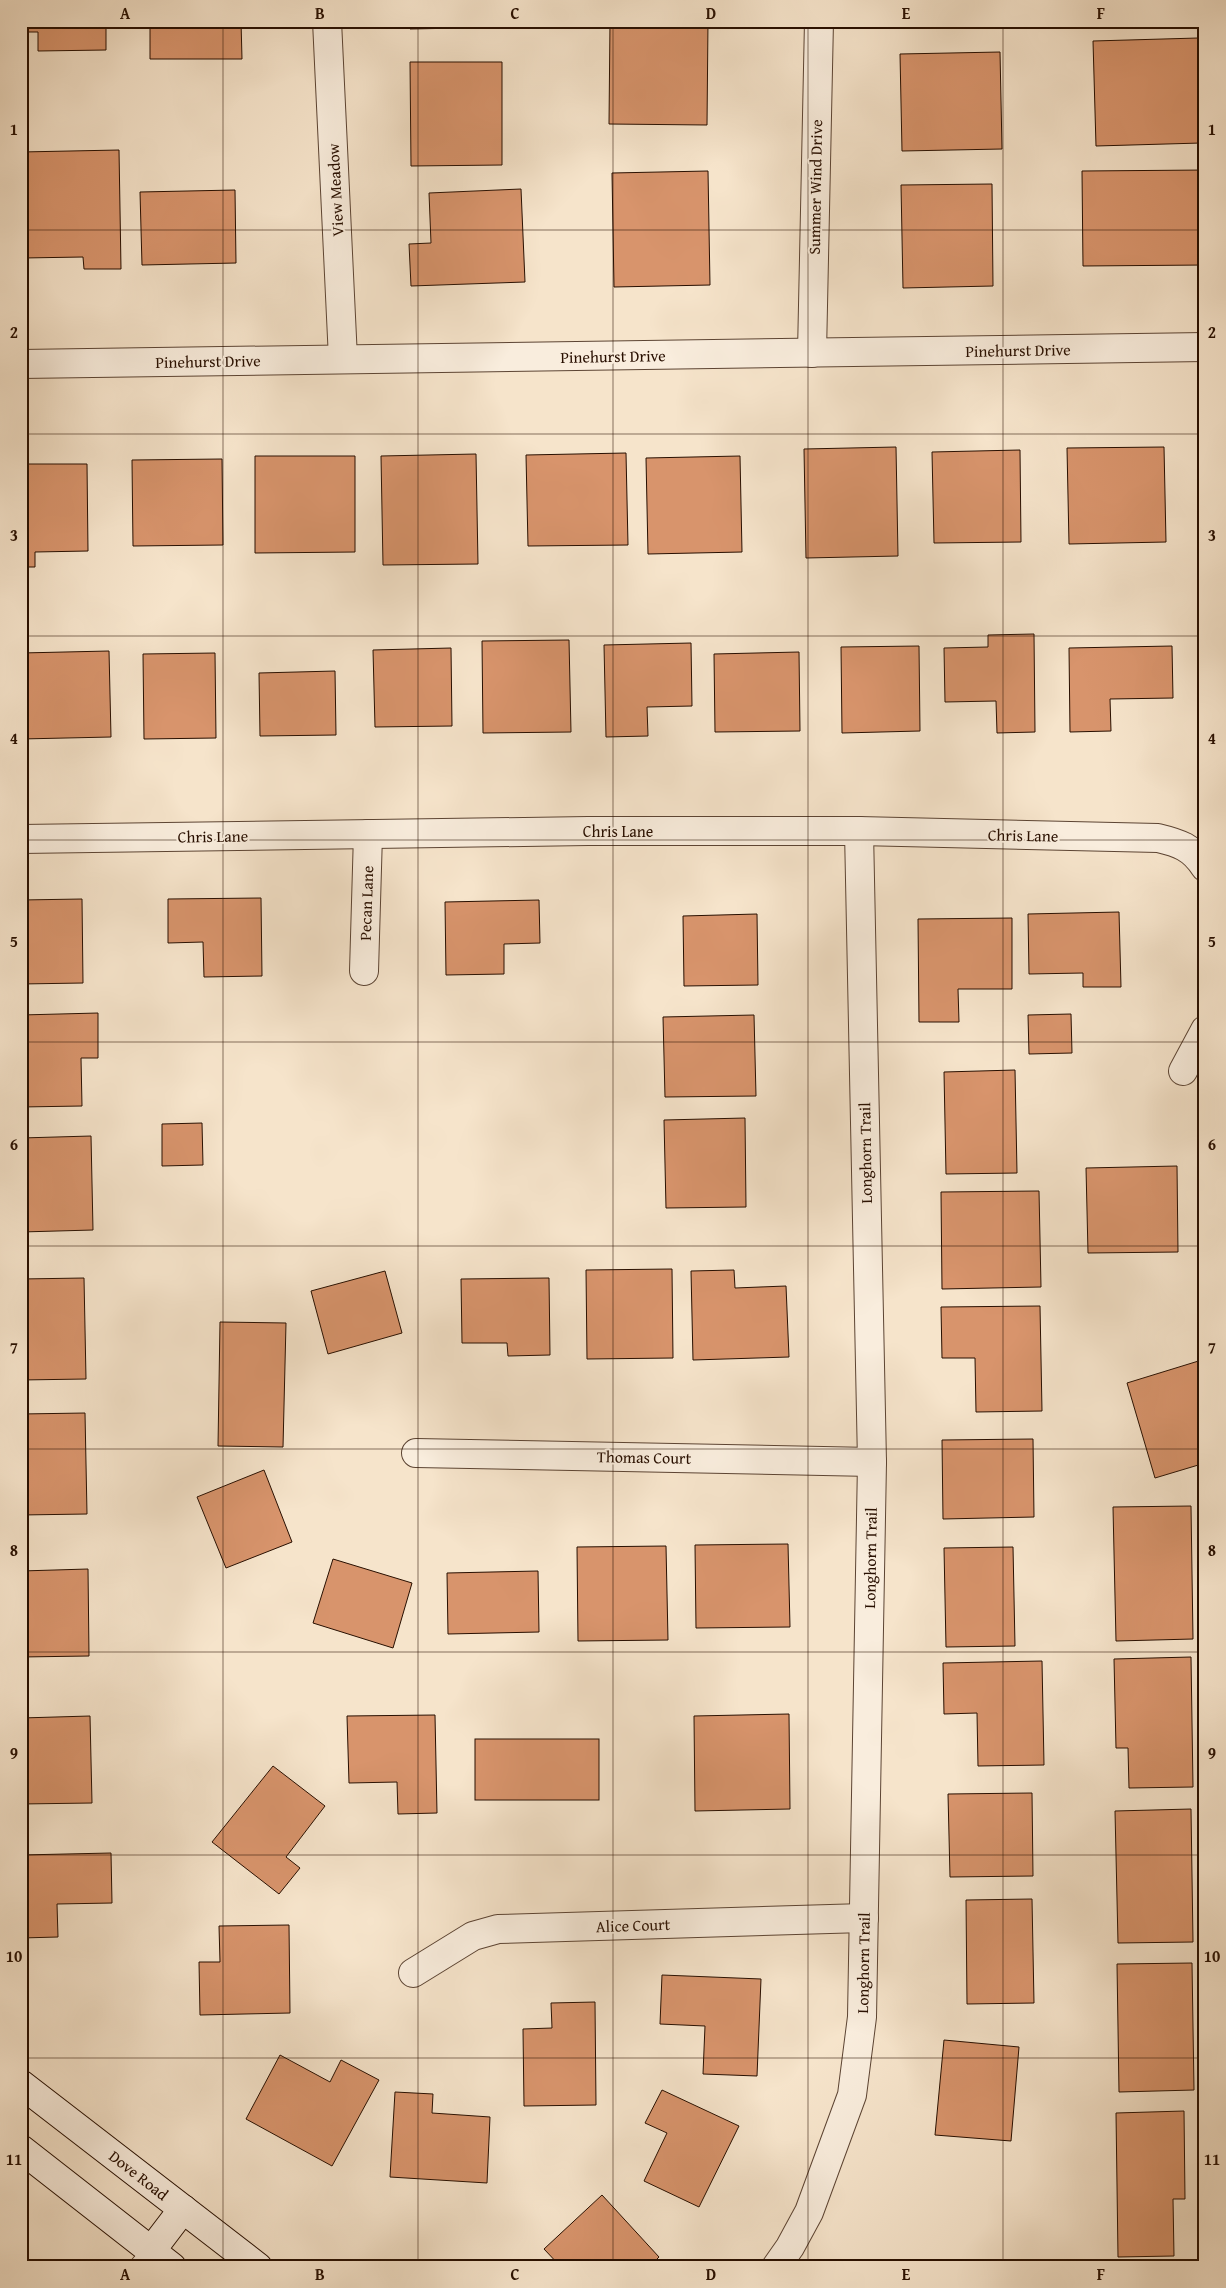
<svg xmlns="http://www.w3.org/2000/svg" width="1226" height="2288" viewBox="0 0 1226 2288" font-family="'Gentium Book Plus',serif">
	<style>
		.building { fill: #d8946c; stroke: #280f00 }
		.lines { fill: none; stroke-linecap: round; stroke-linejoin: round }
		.lane-casing { stroke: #5c4433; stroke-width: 20 }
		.street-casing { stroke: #5c4433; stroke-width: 30 }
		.secondary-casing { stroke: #280f00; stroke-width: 30 }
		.lane { stroke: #f9eddd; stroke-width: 18 }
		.street { stroke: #f9eddd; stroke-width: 28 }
		.secondary { stroke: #f9eddd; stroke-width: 28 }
		.grid { fill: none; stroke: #280f00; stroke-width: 1; stroke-opacity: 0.55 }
		.labels { text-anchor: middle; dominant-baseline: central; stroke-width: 4; stroke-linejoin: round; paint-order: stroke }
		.street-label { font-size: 16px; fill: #280f00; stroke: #f9eddd }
		.neatline { fill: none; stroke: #280f00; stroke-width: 2 }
		.grid-label { font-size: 16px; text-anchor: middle; font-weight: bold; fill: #280f00 }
	</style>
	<rect width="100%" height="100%" fill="#f6e4cb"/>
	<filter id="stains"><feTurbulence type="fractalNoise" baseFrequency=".004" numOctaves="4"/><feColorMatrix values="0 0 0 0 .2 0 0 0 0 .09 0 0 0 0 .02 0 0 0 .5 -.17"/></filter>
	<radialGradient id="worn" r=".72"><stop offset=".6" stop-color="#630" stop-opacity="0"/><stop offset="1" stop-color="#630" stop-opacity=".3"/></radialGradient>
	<g class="building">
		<polygon points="21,21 106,21 106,50 38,51 38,32 21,32"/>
		<polygon points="150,21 241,21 242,59 150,59"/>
		<polygon points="410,21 512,21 512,27 410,29"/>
		<polygon points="610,21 708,21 707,125 609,124"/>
		<polygon points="1198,38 1201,143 1096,146 1093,41"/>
		<polygon points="1000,52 1002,149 902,151 900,54"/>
		<polygon points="410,62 502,62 502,165 411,166"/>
		<polygon points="119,150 121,269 84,269 83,257 23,258 21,152"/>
		<polygon points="1205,170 1205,265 1083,266 1082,171"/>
		<polygon points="708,171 710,285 614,287 612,173"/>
		<polygon points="992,184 993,286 903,288 901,185"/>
		<polygon points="521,189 525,282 411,286 409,244 431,243 429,193"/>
		<polygon points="235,190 236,263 142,265 140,192"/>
		<polygon points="896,447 898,556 806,558 804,449"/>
		<polygon points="1164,447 1166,542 1069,544 1067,448"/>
		<polygon points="1020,450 1021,542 934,543 932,452"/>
		<polygon points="626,453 628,545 528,546 526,455"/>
		<polygon points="476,454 478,564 383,565 381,456"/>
		<polygon points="255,456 355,456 355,552 255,553"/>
		<polygon points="740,456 742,552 648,554 646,458"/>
		<polygon points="222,459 223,545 133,546 132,460"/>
		<polygon points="21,464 87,464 88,551 35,552 35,567 21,567"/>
		<polygon points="1034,634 1035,732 997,733 996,701 945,702 944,648 988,647 988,635"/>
		<polygon points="569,640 571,732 483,733 482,641"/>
		<polygon points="691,643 692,706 647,707 648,736 606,737 604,645"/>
		<polygon points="919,646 920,731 842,733 841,647"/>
		<polygon points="1172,646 1173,698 1110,699 1111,731 1070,732 1069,648"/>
		<polygon points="451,648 452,726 375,727 373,650"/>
		<polygon points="109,651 111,737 21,739 21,653"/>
		<polygon points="799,652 800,731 715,732 714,654"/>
		<polygon points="215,653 216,738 144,739 143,654"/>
		<polygon points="335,671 336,735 260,736 259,673"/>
		<polygon points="261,898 262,976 204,977 203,942 168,943 168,899"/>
		<polygon points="82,899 83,983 21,984 21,900"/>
		<polygon points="539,900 540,943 504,944 504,974 446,975 445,902"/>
		<polygon points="1119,912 1121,987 1083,987 1083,973 1029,974 1028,914"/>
		<polygon points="757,914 758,985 684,986 683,916"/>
		<polygon points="1012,918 1012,989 958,989 959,1022 919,1022 918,919"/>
		<polygon points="98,1013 98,1058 81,1058 82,1106 21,1107 21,1015"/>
		<polygon points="1071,1014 1072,1053 1029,1054 1028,1015"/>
		<polygon points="754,1015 756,1096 665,1097 663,1017"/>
		<polygon points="1015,1070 1017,1173 946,1174 944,1072"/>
		<polygon points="745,1118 746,1207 666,1208 664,1120"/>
		<polygon points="202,1123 203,1165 162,1166 162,1124"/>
		<polygon points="91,1136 93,1230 21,1232 21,1138"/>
		<polygon points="1177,1166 1178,1252 1088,1253 1086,1168"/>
		<polygon points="1039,1191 1041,1287 942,1289 941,1192"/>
		<polygon points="672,1269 673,1358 587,1359 586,1270"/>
		<polygon points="734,1270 735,1288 786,1286 789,1357 693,1360 691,1271"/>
		<polygon points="385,1271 402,1333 328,1354 311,1291"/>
		<polygon points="84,1278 86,1379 21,1380 21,1279"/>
		<polygon points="549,1278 550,1355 508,1356 507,1343 462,1343 461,1279"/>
		<polygon points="1040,1306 1042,1411 976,1412 975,1358 942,1358 941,1307"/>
		<polygon points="220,1322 286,1323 283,1447 218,1446"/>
		<polygon points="1205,1359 1205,1463 1155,1478 1127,1383"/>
		<polygon points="85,1413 87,1514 21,1515 21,1414"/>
		<polygon points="1033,1439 1034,1517 943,1519 942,1440"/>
		<polygon points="264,1470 292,1542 226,1568 197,1497"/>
		<polygon points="1191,1506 1193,1639 1116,1641 1113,1507"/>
		<polygon points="788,1544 790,1627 696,1628 695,1545"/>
		<polygon points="666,1546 668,1640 578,1641 577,1547"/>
		<polygon points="1013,1547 1015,1646 946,1647 944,1548"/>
		<polygon points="333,1559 412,1583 393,1648 313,1623"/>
		<polygon points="88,1569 89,1656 21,1657 21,1571"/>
		<polygon points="538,1571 539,1632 448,1634 447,1573"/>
		<polygon points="1191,1657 1193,1787 1129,1788 1128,1748 1116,1748 1114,1659"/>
		<polygon points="1042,1661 1044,1765 978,1766 977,1713 944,1714 943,1663"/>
		<polygon points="789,1714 790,1809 695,1811 694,1716"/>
		<polygon points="435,1715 437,1813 398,1814 397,1782 349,1783 347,1716"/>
		<polygon points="90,1716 92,1803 21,1804 21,1718"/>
		<rect x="475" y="1739" width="124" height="61"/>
		<polygon points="273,1766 325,1806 286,1857 300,1868 279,1894 212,1842"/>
		<polygon points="1032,1793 1033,1876 950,1877 948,1794"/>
		<polygon points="1191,1809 1193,1942 1118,1943 1115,1811"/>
		<polygon points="111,1853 112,1903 57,1904 58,1937 21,1938 21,1855"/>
		<polygon points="1032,1899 1034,2003 967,2004 966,1900"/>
		<polygon points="289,1925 290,2013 200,2015 199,1962 220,1962 219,1926"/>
		<polygon points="1192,1963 1194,2090 1119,2092 1117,1964"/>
		<polygon points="662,1975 761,1979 757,2076 703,2074 705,2026 660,2024"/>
		<polygon points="595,2002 596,2105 524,2106 523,2029 552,2028 551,2003"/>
		<polygon points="944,2040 1019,2047 1011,2141 935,2135"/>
		<polygon points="280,2055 330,2082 341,2060 379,2080 332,2166 246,2119"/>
		<polygon points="662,2090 739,2126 699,2207 644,2181 667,2133 645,2123"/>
		<polygon points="395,2092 433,2094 432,2113 490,2117 487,2183 390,2177"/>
		<polygon points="1184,2111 1185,2199 1173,2199 1174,2256 1118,2257 1116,2113"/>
		<polygon points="602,2195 659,2257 649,2267 561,2267 544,2249"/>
	</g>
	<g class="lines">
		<g class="lane-casing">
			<polyline id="lane" points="138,2267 151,2251"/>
		</g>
		<g class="street-casing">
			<g id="street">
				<polyline points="327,21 343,359"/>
				<polyline points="812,353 819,21"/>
				<polyline points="21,364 1205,347"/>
				<path d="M21 839 588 831H859L1158 838C1179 843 1192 847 1205 867"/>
				<polyline points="364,971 368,834"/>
				<polyline points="1183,1071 1205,1030"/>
				<polyline points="416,1453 872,1462"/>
				<polyline points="413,1973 473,1936 498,1929 864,1918"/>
				<polyline points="776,2267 790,2247 809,2212 852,2095 862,2017 872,1462 859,831"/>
			</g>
		</g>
		<g class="secondary-casing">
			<g id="secondary">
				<polyline points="21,2084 258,2267"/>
				<polyline points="21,2149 172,2267"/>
				<polyline points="151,2251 183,2209"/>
			</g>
		</g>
		<use href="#lane" class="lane"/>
		<use href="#street" class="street"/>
		<use href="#secondary" class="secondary"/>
	</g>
	<path class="grid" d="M223 21V2267M418 21V2267M613 21V2267M808 21V2267M1003 21V2267M21 230H1205M21 434H1205M21 636H1205M21 840H1205M21 1042H1205M21 1246H1205M21 1449H1205M21 1652H1205M21 1855H1205M21 2058H1205"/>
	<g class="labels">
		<g class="street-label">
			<text transform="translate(815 187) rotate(-89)">Summer Wind Drive</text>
			<text transform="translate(335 190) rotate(-93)">View Meadow</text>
			<text transform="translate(1018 350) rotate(-1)">Pinehurst Drive</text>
			<text transform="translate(613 356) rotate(-1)">Pinehurst Drive</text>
			<text transform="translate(208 361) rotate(-1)">Pinehurst Drive</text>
			<text x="618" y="831">Chris Lane</text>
			<text transform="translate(1023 835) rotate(1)">Chris Lane</text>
			<text transform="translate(213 836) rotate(-1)">Chris Lane</text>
			<text transform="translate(366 903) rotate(-88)">Pecan Lane</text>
			<text transform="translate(865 1153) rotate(-91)">Longhorn Trail</text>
			<text transform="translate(644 1457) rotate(1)">Thomas Court</text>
			<text transform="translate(870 1558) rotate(-89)">Longhorn Trail</text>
			<text transform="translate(633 1925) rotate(-2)">Alice Court</text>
			<text transform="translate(863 1963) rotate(-89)">Longhorn Trail</text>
			<text transform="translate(139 2175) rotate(38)">Dove Road</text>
		</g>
	</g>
	<rect width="1226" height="2288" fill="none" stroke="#f6e4cb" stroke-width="55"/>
	<rect x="28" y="28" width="1170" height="2232" class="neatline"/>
	<g class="grid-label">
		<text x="125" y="19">A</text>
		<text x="320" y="19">B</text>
		<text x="515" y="19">C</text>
		<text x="711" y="19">D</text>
		<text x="906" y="19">E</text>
		<text x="1101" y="19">F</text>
		<text x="14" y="135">1</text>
		<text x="1212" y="135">1</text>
		<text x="14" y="338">2</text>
		<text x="1212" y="338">2</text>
		<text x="14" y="541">3</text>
		<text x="1212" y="541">3</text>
		<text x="14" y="744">4</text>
		<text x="1212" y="744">4</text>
		<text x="14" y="947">5</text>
		<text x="1212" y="947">5</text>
		<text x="14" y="1150">6</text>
		<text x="1212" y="1150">6</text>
		<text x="14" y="1353">7</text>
		<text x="1212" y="1353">7</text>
		<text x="14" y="1556">8</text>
		<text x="1212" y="1556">8</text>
		<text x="14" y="1759">9</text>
		<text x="1212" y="1759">9</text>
		<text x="14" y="1962">10</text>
		<text x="1212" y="1962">10</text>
		<text x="14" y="2165">11</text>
		<text x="1212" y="2165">11</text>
		<text x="125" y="2280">A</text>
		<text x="320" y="2280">B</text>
		<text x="515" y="2280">C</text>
		<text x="711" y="2280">D</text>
		<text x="906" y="2280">E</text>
		<text x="1101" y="2280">F</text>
	</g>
	<rect width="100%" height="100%" filter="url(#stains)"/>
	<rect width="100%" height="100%" fill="url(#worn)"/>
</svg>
